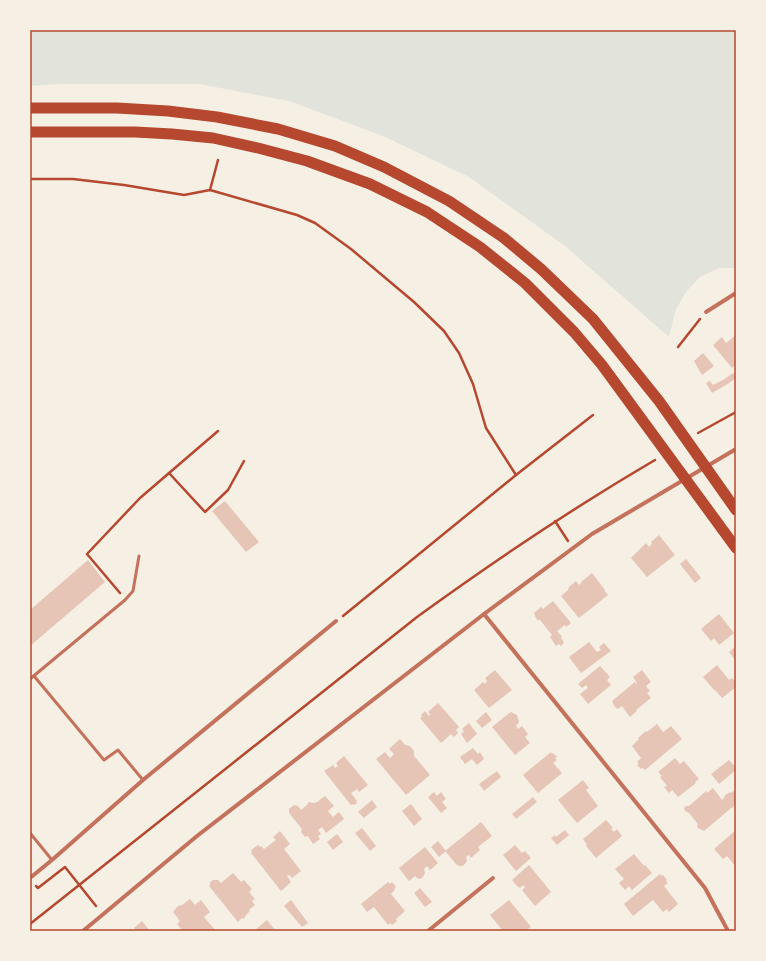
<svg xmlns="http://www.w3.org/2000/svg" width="766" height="961" viewBox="0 0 766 961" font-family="Lora,serif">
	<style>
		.green { fill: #e2e4dc }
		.building { fill: #e6c5b7 }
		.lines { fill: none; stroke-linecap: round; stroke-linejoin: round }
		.path { stroke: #b5482f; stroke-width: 2.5 }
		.service { stroke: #c5725c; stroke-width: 3 }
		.minor { stroke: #c5725c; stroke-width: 4 }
		.trunk { stroke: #b5482f; stroke-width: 11 }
		.neatline { fill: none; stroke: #b5482f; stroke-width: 1.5 }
	</style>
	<rect width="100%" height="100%" fill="#f6efe4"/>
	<polygon class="green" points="30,30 736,30 736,268 719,268 700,277 686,292 676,309 669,337 565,246 469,177 383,136 289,101 199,84 60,84 30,86"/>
	<g class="building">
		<polygon points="736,335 736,369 734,366 732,368 713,345 722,337 726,343"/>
		<polygon points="703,353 714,366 702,375 694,361"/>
		<polygon points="733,373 736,378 726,385 712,393 706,383 710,381 713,385 723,380"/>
		<polygon points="225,501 259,542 246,552 212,511"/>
		<polygon points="659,535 675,555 647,577 631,558 646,543 649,547 652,544 651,542"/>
		<polygon points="686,559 701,578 695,583 680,564"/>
		<polygon points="88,560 105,582 30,646 30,610"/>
		<polygon points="592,573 605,590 604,590 608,595 579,618 561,596 568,590 569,587 576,581 579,585 582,582 581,582"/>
		<polygon points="553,601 571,623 566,627 565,625 557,631 562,637 561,638 564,643 561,646 559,644 556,646 550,637 552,635 540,620 537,620 535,616 534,613 541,607 543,609"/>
		<polygon points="719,614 734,633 719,645 714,638 711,641 701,629"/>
		<polygon points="589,642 597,652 601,650 599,647 604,643 611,651 581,673 569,657"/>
		<polygon points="736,646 736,661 729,652"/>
		<polygon points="717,665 729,680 732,678 736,683 736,687 722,698 715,690 714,690 703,677"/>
		<polygon points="600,666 610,677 607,680 611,685 588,704 580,694 588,688 586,685 582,688 578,684"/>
		<polygon points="495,670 512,690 489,708 474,690 483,682 485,684 487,681 485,678"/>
		<polygon points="642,670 651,682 646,686 650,691 647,693 651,698 636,710 637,711 630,717 622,706 618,709 616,708 613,704 613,703 612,701 635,682 636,684 637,683 633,677"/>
		<polygon points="438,703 459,727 456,730 458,733 454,737 451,734 441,743 420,718 422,717 421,715 425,711 429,716 430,714 428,712"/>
		<polygon points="486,712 492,720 482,728 476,721"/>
		<polygon points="511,712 517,715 519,722 516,726 518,729 522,726 528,734 525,737 530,743 515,755 492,727 508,714"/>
		<polygon points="469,723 477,734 467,743 461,734 464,731 462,729"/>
		<polygon points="657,724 663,732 671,726 682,739 645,770 643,768 641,769 637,765 639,764 637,762 641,758 632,746 639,739 638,738 646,731 647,732"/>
		<polygon points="400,739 405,745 410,746 414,751 414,756 430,775 406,795 376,759 385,752 390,758 394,754 389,749"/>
		<polygon points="473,748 478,754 480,752 484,759 477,765 472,759 465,764 460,757"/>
		<polygon points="551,752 552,754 553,753 557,757 555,758 557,760 553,763 562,773 538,793 523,775"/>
		<polygon points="344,756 368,785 359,792 357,789 351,793 357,801 356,802 357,803 354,805 353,804 351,805 324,771 333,765 335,768 338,766 336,763"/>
		<polygon points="675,758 680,764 684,761 699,779 695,782 696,783 678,797 672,790 669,793 664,787 667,786 660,777 662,776 658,772"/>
		<polygon points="729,760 736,768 736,770 719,784 711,774"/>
		<polygon points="497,771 501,777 484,791 479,784"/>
		<polygon points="583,780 589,788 586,790 598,806 577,823 558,800"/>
		<polygon points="713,788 722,800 725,797 724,796 730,792 730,793 734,791 736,793 736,804 704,831 698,828 697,826 698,824 689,813 685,811 684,808 686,806 689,806 706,791 707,793"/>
		<polygon points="434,792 437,796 441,792 446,799 442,802 447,808 441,813 428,797"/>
		<polygon points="325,796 334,806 328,811 333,817 339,812 344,819 326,833 322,827 318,830 321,834 318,836 320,839 313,844 308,836 305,837 301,832 302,829 289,813 289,809 294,805 298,806 301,810 308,804 308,802 314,803 317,802"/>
		<polygon points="533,797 537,802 516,819 512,814"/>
		<polygon points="372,800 377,807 364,818 358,812"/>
		<polygon points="411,804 422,819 414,826 402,811"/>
		<polygon points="606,820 613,828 611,829 614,832 617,829 622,836 596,858 586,846 587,845 583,839"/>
		<polygon points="481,822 492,836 478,847 480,850 471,858 469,855 466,857 467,861 464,865 462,866 459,866 456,864 445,851"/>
		<polygon points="362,828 376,846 370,851 355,833"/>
		<polygon points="565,830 569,835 557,845 551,838 555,835 556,837"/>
		<polygon points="736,830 736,867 727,856 723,859 714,849"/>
		<polygon points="280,831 290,844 284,849 301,871 292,878 289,875 287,876 291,882 281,891 251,853 252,852 251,850 258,845 260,847 261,846 264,849 276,840 273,837"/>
		<polygon points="337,834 343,842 333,850 327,842"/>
		<polygon points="438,841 446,851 439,857 431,847"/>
		<polygon points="515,845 522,853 525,851 531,858 516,871 503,855"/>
		<polygon points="425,847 438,863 430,870 427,866 424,869 425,873 423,877 420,879 417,878 415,876 409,881 399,868"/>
		<polygon points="634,854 644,866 645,865 652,873 632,890 629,886 625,890 619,883 624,879 615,869"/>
		<polygon points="529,865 551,892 535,906 522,890 525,887 523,885 520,888 517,886 512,880"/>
		<polygon points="233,873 241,882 244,880 252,889 249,892 255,899 252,901 255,905 249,910 250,911 245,916 246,916 243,919 242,918 238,922 209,886 210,885 210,882 213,880 218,880 221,883"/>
		<polygon points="660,874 661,876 663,875 667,880 666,881 668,883 664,886 678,904 669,912 667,909 663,912 653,900 633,916 624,904"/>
		<polygon points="388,882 390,884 392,882 396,887 394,889 395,890 391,894 405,911 396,919 397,921 392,925 390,923 388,925 374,907 367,912 361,904"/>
		<polygon points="420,888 432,902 425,907 414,893"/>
		<polygon points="190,899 195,905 201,900 210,912 204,917 216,931 183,931 177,924 180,921 173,912 178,906 182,905"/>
		<polygon points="291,900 308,923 302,927 284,906"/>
		<polygon points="509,900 531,927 525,931 503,931 490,915"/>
		<polygon points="267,920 276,931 256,931 255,930"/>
		<polygon points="142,921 150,931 137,931 134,928"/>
	</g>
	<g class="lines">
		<g class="path">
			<polyline points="218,160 210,190 297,215 315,223 351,249 414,302 444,331 459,353 473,384 486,428 516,475"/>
			<polyline points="30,179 73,179 124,185 184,195 210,190"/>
			<polyline points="678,347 700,319"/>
			<polyline points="698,433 736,412"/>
			<polyline points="169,473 205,512 228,490 244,461"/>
			<polyline points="555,521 568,541"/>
			<polyline points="120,593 87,554 140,498 218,431"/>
			<polyline points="343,616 516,475 593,415"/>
			<polyline points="36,886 38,888 65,867 96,906"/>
			<path d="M30 924 417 617C494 561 573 508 655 460"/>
		</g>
		<g class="service">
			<polyline points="34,676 104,760 118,750 143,780"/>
			<polyline points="30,679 125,600 133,591 139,556"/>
			<polyline points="30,833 52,860"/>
		</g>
		<g class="minor">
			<polyline points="706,312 736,293"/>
			<polyline points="484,614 705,888 728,931"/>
			<polyline points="30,878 52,860 143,780 336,621"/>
			<polyline points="83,931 197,836 484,614 592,534 736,449"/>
			<polyline points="428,931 493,878"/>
		</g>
		<g class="trunk">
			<polyline points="30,108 117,108 168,111 217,117 278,129 335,146 384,167 449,201 504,238 541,269 593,319 659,401 736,510"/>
			<polyline points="30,132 135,132 172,134 213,138 258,148 307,161 370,184 427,212 480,247 525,283 574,332 602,365 736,548"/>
		</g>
	</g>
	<rect width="766" height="961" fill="none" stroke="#f6efe4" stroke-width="62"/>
	<rect x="31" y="31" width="704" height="899" class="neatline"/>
</svg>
